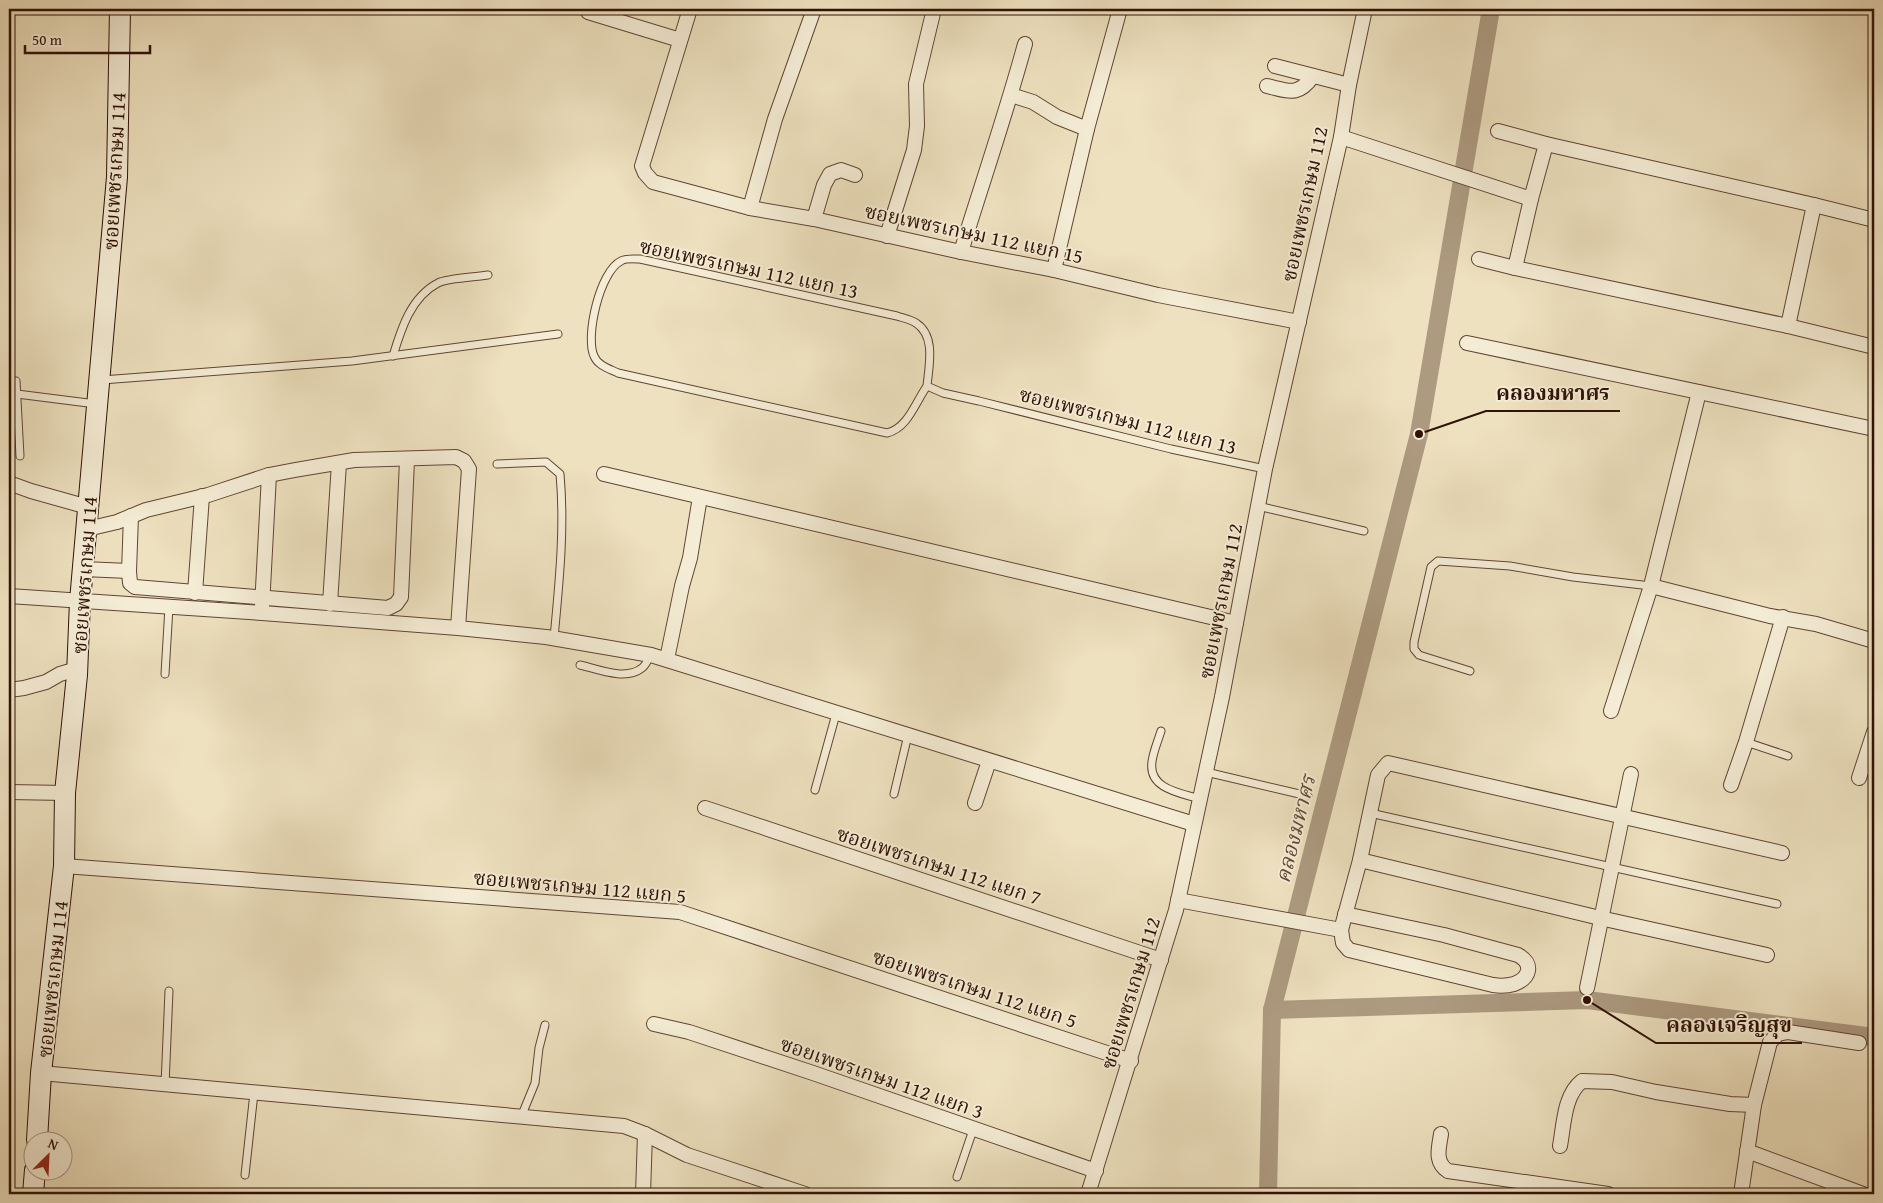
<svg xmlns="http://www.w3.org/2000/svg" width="1883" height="1203" viewBox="0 0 1883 1203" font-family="'Gentium Book Plus','Noto Serif Thai',serif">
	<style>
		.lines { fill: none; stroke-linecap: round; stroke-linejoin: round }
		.canal { stroke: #ad9a80; stroke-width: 18 }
		.lane-casing { stroke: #604534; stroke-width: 9 }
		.street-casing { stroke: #604534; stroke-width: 16 }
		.secondary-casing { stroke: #301106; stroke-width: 22 }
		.lane { stroke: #f4ecd5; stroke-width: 7 }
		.street { stroke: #f4ecd5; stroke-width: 14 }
		.secondary { stroke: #f4ecd5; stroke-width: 20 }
		.labels { text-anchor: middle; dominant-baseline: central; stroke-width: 4; stroke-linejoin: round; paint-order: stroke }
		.street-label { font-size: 20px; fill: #301106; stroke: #f4ecd5 }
		.water-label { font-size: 21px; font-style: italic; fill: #624837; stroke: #f4ecd5 }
		.leader { fill: none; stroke: #301106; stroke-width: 2 }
		.callout-dot { fill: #301106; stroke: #f4ecd5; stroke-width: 2 }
		.callout-label { font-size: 21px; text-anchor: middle; font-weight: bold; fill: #301106; stroke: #f4ecd5; stroke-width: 4; stroke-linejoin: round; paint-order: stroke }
	</style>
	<rect width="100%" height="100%" fill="#eee1bf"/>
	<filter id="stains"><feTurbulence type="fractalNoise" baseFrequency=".004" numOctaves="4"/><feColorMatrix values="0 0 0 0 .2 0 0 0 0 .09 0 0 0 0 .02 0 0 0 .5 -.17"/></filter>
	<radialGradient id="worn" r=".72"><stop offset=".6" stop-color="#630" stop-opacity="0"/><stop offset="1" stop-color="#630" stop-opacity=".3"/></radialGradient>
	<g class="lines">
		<g class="canal">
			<polyline points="1272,1010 1587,1000 1874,1037"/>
			<polyline points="1268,1194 1272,1010 1419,434 1491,9"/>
		</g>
		<g class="lane-casing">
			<g id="lane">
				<path d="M393 356C401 329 411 297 438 283 447 278 476 277 488 275"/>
				<polyline points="102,380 352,361 558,334"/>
				<polyline points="16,381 20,456"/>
				<path d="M927 386C915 403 908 428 887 433L618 373C610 369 598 366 594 356 585 336 600 271 621 261 625 258 634 259 640 259L897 316C903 318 910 319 916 323 936 336 929 365 927 386L943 393 979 401 1171 449 1265 469"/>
				<polyline points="17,394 96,404"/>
				<path d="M497 464 546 462 560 474C565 529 559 584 554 638"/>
				<polyline points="1258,506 1364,531"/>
				<path d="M580 665C597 669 626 681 642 668 646 665 648 659 651 655"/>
				<polyline points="1470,671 1419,655 1414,649 1414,642 1431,567 1438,561 1510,566 1573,577 1651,586"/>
				<polyline points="165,674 169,607"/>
				<path d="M1161 731C1158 741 1153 752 1152 762 1148 789 1181 793 1200 799"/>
				<polyline points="1746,742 1788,756"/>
				<polyline points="1206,772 1308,796"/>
				<polyline points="815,790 836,714"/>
				<polyline points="894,794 908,735"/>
				<polyline points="1370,813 1777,904"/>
				<polyline points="165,1085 169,991"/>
				<polyline points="521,1117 535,1083 539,1048 545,1025"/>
				<polyline points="245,1175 254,1093"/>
				<polyline points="957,1177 973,1130"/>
			</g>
		</g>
		<g class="street-casing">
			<g id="street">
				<polyline points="690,9 642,166 645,173 653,182 750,208 814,219 961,252 1054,270 1158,295 1299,322"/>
				<polyline points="588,12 680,40"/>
				<polyline points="1275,66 1349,85"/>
				<path d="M1267 86C1289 91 1298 97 1313 76"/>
				<polyline points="1011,95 1033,102 1057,117 1087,129"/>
				<polyline points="1341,137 1531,199 1515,268 1788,326 1814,205 1546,144 1498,131"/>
				<polyline points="1531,199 1546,144"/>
				<polyline points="1814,205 1874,220"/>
				<polyline points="750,208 775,119 814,9"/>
				<polyline points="814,219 824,185 830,174 841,170 855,175"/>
				<polyline points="887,236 914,150 917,126 916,84 934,9"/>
				<path d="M961 252C982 183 1006 114 1025 44"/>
				<polyline points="1479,259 1515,268"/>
				<polyline points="1054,270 1087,129 1120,9"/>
				<polyline points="1788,326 1874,347"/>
				<polyline points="1467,343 1874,429"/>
				<polyline points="604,474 1236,623"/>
				<polyline points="9,483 31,491 88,507"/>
				<polyline points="131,516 129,571 130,583 135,587 388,608 396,604 401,597 407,460"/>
				<polyline points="87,529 117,522 146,510 208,495 269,475 295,470 354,460 456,457 464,461 469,469 458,628"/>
				<polyline points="83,569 129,571"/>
				<polyline points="1651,586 1770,616 1816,624 1874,641"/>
				<polyline points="195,593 202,496"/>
				<polyline points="9,596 262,613 458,628 546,637 651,655 1194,824"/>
				<polyline points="330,604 339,463"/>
				<polyline points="262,607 269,475"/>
				<polyline points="667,659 682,586 690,558 700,497"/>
				<polyline points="9,690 24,688 46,682 60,674 77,669"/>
				<polyline points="1611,711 1651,586 1699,392"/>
				<polyline points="1859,778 1874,732"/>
				<polyline points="1731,785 1746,742 1783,617"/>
				<polyline points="9,792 65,793"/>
				<polyline points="975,803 989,761"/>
				<polyline points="705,808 1161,960"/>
				<polyline points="1360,860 1600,918 1767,955"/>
				<polyline points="64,866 680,912 1131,1061"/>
				<path d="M1178 900 1341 930 1343 943 1349 950 1493 985C1500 986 1507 986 1514 984 1530 978 1534 964 1518 955L1444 935 1345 914"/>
				<polyline points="1341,930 1360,860 1378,775 1388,763 1782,853"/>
				<polyline points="1587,988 1631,774"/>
				<polyline points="654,1024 689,1032 813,1073 1096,1171"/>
				<polyline points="41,1073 624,1126 645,1134 687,1155 805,1194"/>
				<polyline points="1754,1105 1770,1042 1778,1034 1788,1032 1859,1043"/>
				<path d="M1441 1134C1439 1148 1434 1162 1448 1171L1608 1194"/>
				<path d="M1560 1146C1564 1124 1564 1095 1582 1081L1612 1082 1656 1092 1730 1104 1754 1105 1741 1194"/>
				<polyline points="1747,1151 1863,1194"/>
				<polyline points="643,1194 645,1134"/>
				<polyline points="1088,1194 1176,910 1222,697 1265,469 1341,137 1349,85 1365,9"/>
			</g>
		</g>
		<g class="secondary-casing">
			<g id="secondary">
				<polyline points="37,1140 41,1073 64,866 65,793 77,675 80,601 117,177 120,9"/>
				<polyline points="33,1194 35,1170"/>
			</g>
		</g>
		<use href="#lane" class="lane"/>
		<use href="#street" class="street"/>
		<use href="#secondary" class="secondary"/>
	</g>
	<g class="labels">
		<g class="street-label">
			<text transform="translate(114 171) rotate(-87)">ซอยเพชรเกษม 114</text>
			<text transform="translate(1304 204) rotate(-78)">ซอยเพชรเกษม 112</text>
			<text transform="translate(974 233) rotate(12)">ซอยเพชรเกษม 112 แยก 15</text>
			<text transform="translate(749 268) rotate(12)">ซอยเพชรเกษม 112 แยก 13</text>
			<text transform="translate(1128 420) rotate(14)">ซอยเพชรเกษม 112 แยก 13</text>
			<text transform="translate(84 575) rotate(-86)">ซอยเพชรเกษม 114</text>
			<text transform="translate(1220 601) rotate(-79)">ซอยเพชรเกษม 112</text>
			<text transform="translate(939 865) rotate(18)">ซอยเพชรเกษม 112 แยก 7</text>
			<text transform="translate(580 886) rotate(5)">ซอยเพชรเกษม 112 แยก 5</text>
			<text transform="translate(52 979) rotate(-84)">ซอยเพชรเกษม 114</text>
			<text transform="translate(975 988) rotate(18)">ซอยเพชรเกษม 112 แยก 5</text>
			<text transform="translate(1130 993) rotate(-73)">ซอยเพชรเกษม 112</text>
			<text transform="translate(882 1077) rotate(19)">ซอยเพชรเกษม 112 แยก 3</text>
		</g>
		<g class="water-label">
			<text transform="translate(1295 829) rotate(-76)">คลองมหาศร</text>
		</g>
	</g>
	<path class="leader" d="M1419 434L1486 411H1620M1587 1000L1656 1043H1802"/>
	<g class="callout-dot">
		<circle cx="1419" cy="434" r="5"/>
		<circle cx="1587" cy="1000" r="5"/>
	</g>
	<g class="callout-label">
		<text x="1553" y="400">คลองมหาศร</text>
		<text x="1729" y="1032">คลองเจริญสุข</text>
	</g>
	<rect width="1883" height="1203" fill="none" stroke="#eee1bf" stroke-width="30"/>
	<rect x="10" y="10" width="1863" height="1183" fill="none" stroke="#301106" stroke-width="2.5"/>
	<rect x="15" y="15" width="1853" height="1173" fill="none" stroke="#301106"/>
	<g transform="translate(48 1156) rotate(24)"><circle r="24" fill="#f4ecd5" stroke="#a69482"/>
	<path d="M0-4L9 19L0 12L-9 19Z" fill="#8f2418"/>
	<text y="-8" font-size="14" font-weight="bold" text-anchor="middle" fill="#301106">N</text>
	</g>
	<path d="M25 45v8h125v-8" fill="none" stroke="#301106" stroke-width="2.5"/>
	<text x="32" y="45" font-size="15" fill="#301106" stroke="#f4ecd5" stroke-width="4" paint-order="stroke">50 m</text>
	<rect width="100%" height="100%" filter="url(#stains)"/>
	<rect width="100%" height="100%" fill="url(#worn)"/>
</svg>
